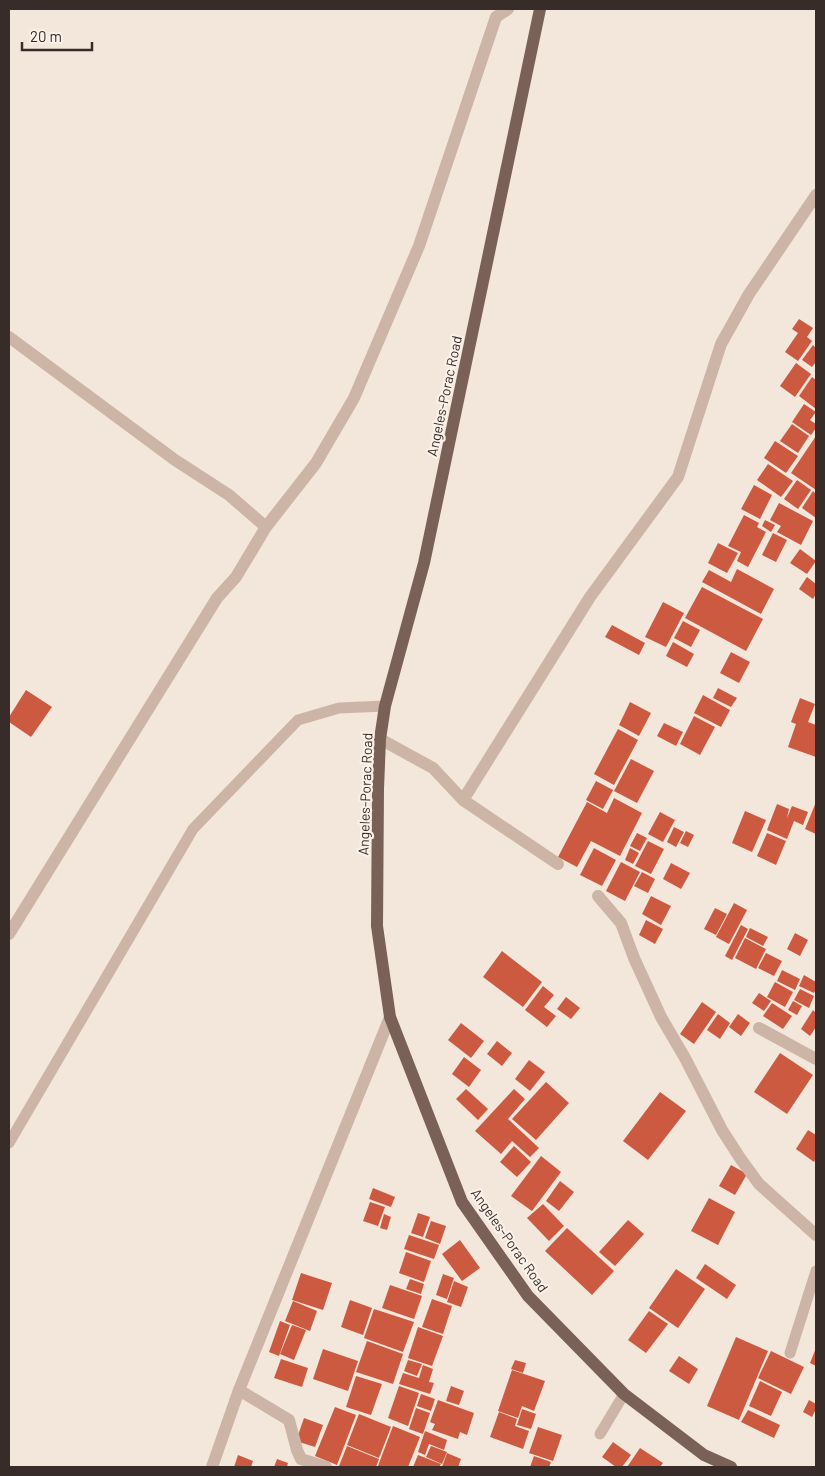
<svg xmlns="http://www.w3.org/2000/svg" width="825" height="1476" viewBox="0 0 825 1476" font-family="Barlow,sans-serif">
	<style>
		.building { fill: #cc5a41 }
		.lines { fill: none; stroke-linecap: round; stroke-linejoin: round }
		.service { stroke: #ccb5a6; stroke-width: 11 }
		.minor { stroke: #ccb5a6; stroke-width: 12 }
		.primary { stroke: #7a6158; stroke-width: 12 }
		.labels { text-anchor: middle; dominant-baseline: central; stroke-width: 4.5; stroke-linejoin: round; paint-order: stroke }
		.street-label { font-size: 14px; fill: #382c28; stroke: #faf1e8 }
	</style>
	<rect width="100%" height="100%" fill="#f3e6db"/>
	<g class="building">
		<polygon points="799,319 813,328 807,337 812,341 798,361 785,352 798,333 792,329"/>
		<polygon points="813,345 816,348 816,362 812,367 802,360"/>
		<polygon points="796,363 811,374 795,397 780,386"/>
		<polygon points="812,377 816,380 816,409 799,396"/>
		<polygon points="804,404 816,412 810,420 816,424 816,428 811,435 792,422"/>
		<polygon points="792,424 809,436 798,453 780,441"/>
		<polygon points="816,436 816,490 791,473"/>
		<polygon points="775,441 798,456 786,473 764,458"/>
		<polygon points="768,464 793,481 781,497 757,480"/>
		<polygon points="797,480 811,490 798,509 784,499"/>
		<polygon points="754,485 772,495 760,519 741,509"/>
		<polygon points="813,491 816,494 816,518 802,508"/>
		<polygon points="779,503 813,521 801,545 777,532 781,526 770,520"/>
		<polygon points="744,515 759,523 757,527 766,532 748,567 737,561 741,552 728,546"/>
		<polygon points="765,520 775,525 771,532 762,526"/>
		<polygon points="773,533 787,540 776,562 762,555"/>
		<polygon points="718,543 738,553 727,573 708,563"/>
		<polygon points="800,549 816,561 807,574 790,563"/>
		<polygon points="737,569 774,589 761,614 702,582 709,570 731,582"/>
		<polygon points="807,577 816,584 816,594 813,599 799,589"/>
		<polygon points="702,587 763,619 746,651 685,618"/>
		<polygon points="663,602 684,613 666,647 645,637"/>
		<polygon points="683,621 700,630 691,647 674,638"/>
		<polygon points="612,625 645,643 639,655 605,637"/>
		<polygon points="673,642 694,654 687,667 666,656"/>
		<polygon points="731,652 750,662 739,683 720,673"/>
		<polygon points="718,688 737,698 731,707 713,698"/>
		<polygon points="26,690 52,707 31,737 9,722 9,717"/>
		<polygon points="703,695 730,710 721,727 694,713"/>
		<polygon points="800,698 815,704 808,722 816,725 816,757 788,747 796,724 791,722"/>
		<polygon points="630,702 651,713 639,736 619,725"/>
		<polygon points="694,716 715,727 700,755 680,744"/>
		<polygon points="664,723 683,732 676,746 657,736"/>
		<polygon points="618,729 638,740 614,785 594,774"/>
		<polygon points="631,759 654,771 637,803 614,791"/>
		<polygon points="596,781 613,790 603,809 586,800"/>
		<polygon points="614,798 642,813 620,856 591,841 577,867 558,857 587,802 607,813"/>
		<polygon points="816,802 816,834 805,829"/>
		<polygon points="777,804 789,809 787,818 792,806 808,812 803,825 794,821 787,839 767,830"/>
		<polygon points="745,811 766,820 752,852 732,843"/>
		<polygon points="660,812 675,820 663,842 648,834"/>
		<polygon points="674,827 684,832 676,847 667,842"/>
		<polygon points="686,831 694,835 688,847 680,843"/>
		<polygon points="637,833 647,838 640,851 630,846"/>
		<polygon points="767,833 786,841 776,865 757,856"/>
		<polygon points="648,841 664,849 651,874 635,866"/>
		<polygon points="594,848 616,860 602,886 580,875"/>
		<polygon points="630,848 639,853 633,864 625,860"/>
		<polygon points="621,862 640,872 625,901 606,891"/>
		<polygon points="671,863 690,873 681,889 663,879"/>
		<polygon points="642,872 655,879 648,893 634,886"/>
		<polygon points="651,896 671,906 661,925 642,914"/>
		<polygon points="734,903 747,910 729,944 716,937"/>
		<polygon points="715,908 727,914 716,935 704,929"/>
		<polygon points="646,920 663,929 655,944 639,935"/>
		<polygon points="741,925 748,929 732,960 725,956"/>
		<polygon points="750,928 768,937 763,946 746,937"/>
		<polygon points="795,933 808,940 800,956 787,949"/>
		<polygon points="745,938 766,949 756,969 735,958"/>
		<polygon points="502,951 542,982 523,1007 483,977"/>
		<polygon points="766,953 782,961 774,976 758,968"/>
		<polygon points="782,970 800,979 795,990 777,981"/>
		<polygon points="804,975 816,982 816,989 814,993 799,986"/>
		<polygon points="775,982 793,992 785,1007 767,997"/>
		<polygon points="543,986 554,995 544,1007 556,1016 547,1027 525,1010"/>
		<polygon points="800,989 814,996 809,1008 794,1000"/>
		<polygon points="759,993 771,1001 764,1011 752,1003"/>
		<polygon points="566,997 580,1008 571,1019 557,1009"/>
		<polygon points="793,1001 802,1006 797,1015 788,1010"/>
		<polygon points="702,1002 716,1012 694,1044 680,1034"/>
		<polygon points="772,1003 792,1016 783,1029 763,1016"/>
		<polygon points="813,1010 816,1013 816,1027 810,1036 801,1029"/>
		<polygon points="718,1014 730,1023 720,1039 707,1030"/>
		<polygon points="738,1014 750,1023 741,1036 729,1027"/>
		<polygon points="461,1023 484,1041 471,1058 448,1040"/>
		<polygon points="497,1041 512,1053 502,1066 487,1054"/>
		<polygon points="780,1053 813,1075 787,1114 754,1092"/>
		<polygon points="464,1057 481,1070 469,1087 452,1074"/>
		<polygon points="529,1060 545,1072 530,1091 515,1079"/>
		<polygon points="546,1082 569,1103 536,1140 512,1119"/>
		<polygon points="466,1089 488,1109 478,1120 456,1099"/>
		<polygon points="514,1089 525,1099 508,1119 539,1148 530,1157 512,1141 501,1154 475,1131"/>
		<polygon points="660,1092 686,1111 648,1160 623,1141"/>
		<polygon points="808,1130 816,1135 816,1158 814,1162 796,1149"/>
		<polygon points="514,1146 531,1162 517,1177 500,1162"/>
		<polygon points="541,1156 561,1172 532,1211 511,1196"/>
		<polygon points="731,1165 747,1174 735,1195 719,1186"/>
		<polygon points="560,1181 574,1192 559,1211 546,1201"/>
		<polygon points="373,1188 395,1197 391,1207 369,1199"/>
		<polygon points="709,1198 735,1212 718,1245 691,1231"/>
		<polygon points="370,1202 385,1207 378,1226 363,1221"/>
		<polygon points="543,1204 564,1226 549,1241 527,1218"/>
		<polygon points="418,1213 430,1217 423,1237 411,1233"/>
		<polygon points="384,1214 391,1217 387,1230 380,1228"/>
		<polygon points="628,1220 644,1234 615,1266 599,1252"/>
		<polygon points="431,1221 446,1226 440,1244 425,1238"/>
		<polygon points="567,1228 614,1271 592,1295 545,1251"/>
		<polygon points="409,1235 439,1245 434,1259 404,1249"/>
		<polygon points="460,1240 480,1268 462,1281 442,1254"/>
		<polygon points="406,1252 431,1261 424,1282 399,1273"/>
		<polygon points="705,1264 736,1285 727,1299 696,1278"/>
		<polygon points="676,1269 705,1289 678,1328 649,1308"/>
		<polygon points="301,1273 332,1283 323,1310 292,1300"/>
		<polygon points="443,1274 454,1278 447,1299 436,1295"/>
		<polygon points="410,1279 424,1284 421,1294 406,1289"/>
		<polygon points="454,1281 468,1287 461,1307 447,1302"/>
		<polygon points="390,1285 422,1296 414,1319 382,1308"/>
		<polygon points="432,1299 452,1306 443,1334 422,1327"/>
		<polygon points="350,1300 372,1308 363,1335 341,1327"/>
		<polygon points="293,1301 317,1311 310,1331 285,1321"/>
		<polygon points="374,1309 414,1322 403,1352 364,1338"/>
		<polygon points="649,1311 668,1324 646,1353 628,1340"/>
		<polygon points="280,1321 290,1325 279,1356 269,1352"/>
		<polygon points="292,1325 306,1330 294,1360 280,1354"/>
		<polygon points="418,1327 443,1336 432,1366 408,1358"/>
		<polygon points="736,1337 768,1351 739,1420 707,1406"/>
		<polygon points="367,1341 403,1354 393,1384 356,1372"/>
		<polygon points="816,1348 816,1366 810,1363"/>
		<polygon points="323,1349 358,1361 348,1391 313,1379"/>
		<polygon points="771,1351 804,1367 791,1394 758,1378"/>
		<polygon points="679,1356 698,1369 689,1384 669,1371"/>
		<polygon points="281,1359 308,1368 302,1387 274,1378"/>
		<polygon points="408,1360 422,1364 417,1376 404,1371"/>
		<polygon points="515,1360 526,1363 523,1373 511,1369"/>
		<polygon points="423,1365 433,1369 429,1382 434,1383 430,1394 399,1384 403,1373 419,1378"/>
		<polygon points="512,1370 545,1381 534,1411 522,1406 518,1418 498,1411"/>
		<polygon points="356,1376 382,1384 371,1415 346,1407"/>
		<polygon points="760,1381 782,1392 771,1416 749,1406"/>
		<polygon points="399,1386 419,1393 408,1426 388,1418"/>
		<polygon points="451,1386 464,1391 459,1405 446,1401"/>
		<polygon points="421,1394 435,1399 431,1411 417,1406"/>
		<polygon points="438,1400 474,1413 467,1435 460,1432 458,1439 432,1430 435,1424 430,1422"/>
		<polygon points="809,1400 816,1404 816,1409 812,1417 803,1412"/>
		<polygon points="335,1407 356,1415 337,1465 315,1456"/>
		<polygon points="416,1408 430,1413 423,1434 409,1429"/>
		<polygon points="522,1409 536,1414 531,1429 517,1425"/>
		<polygon points="748,1410 780,1425 774,1438 741,1422"/>
		<polygon points="499,1412 517,1419 515,1426 529,1431 523,1449 490,1437"/>
		<polygon points="359,1414 391,1427 379,1458 347,1445"/>
		<polygon points="304,1418 323,1425 315,1447 296,1441"/>
		<polygon points="393,1426 420,1437 408,1467 378,1466"/>
		<polygon points="538,1427 562,1435 553,1461 529,1453"/>
		<polygon points="425,1431 447,1440 444,1450 429,1444 425,1455 418,1452"/>
		<polygon points="613,1442 631,1455 622,1467 616,1467 602,1457"/>
		<polygon points="347,1446 379,1459 376,1467 339,1466"/>
		<polygon points="431,1446 447,1452 442,1464 426,1457"/>
		<polygon points="640,1448 663,1463 660,1467 627,1467"/>
		<polygon points="447,1453 461,1459 458,1467 442,1467"/>
		<polygon points="238,1455 253,1461 251,1467 234,1467"/>
		<polygon points="418,1455 441,1464 439,1467 413,1467"/>
		<polygon points="534,1456 551,1462 549,1467 530,1467"/>
		<polygon points="277,1459 288,1463 287,1467 274,1467"/>
	</g>
	<g class="lines">
		<g class="service">
			<polyline points="9,1143 193,829 298,720 339,708 385,706"/>
			<polyline points="790,1353 816,1271"/>
			<polyline points="600,1434 624,1394"/>
		</g>
		<g class="minor">
			<polyline points="9,337 175,460 229,495 266,527"/>
			<polyline points="380,739 433,768 463,800 558,864"/>
			<polyline points="463,800 590,597 678,477 721,344 749,294 816,195"/>
			<polyline points="598,896 621,923 634,958 661,1017 685,1058 722,1130 740,1158 759,1184 816,1235"/>
			<polyline points="9,934 217,598 236,577 266,527 316,463 354,398 419,246 496,17 508,9"/>
			<polyline points="759,1028 816,1059"/>
			<polyline points="239,1390 289,1420 297,1450 301,1459 326,1467"/>
			<polyline points="212,1467 239,1390 390,1017"/>
		</g>
		<polyline class="primary" points="540,9 424,563 385,706 380,739 378,789 377,926 390,1017 462,1202 528,1296 624,1394 704,1455 731,1467"/>
	</g>
	<g class="labels">
		<g class="street-label">
			<text transform="translate(444 396) rotate(-78)">Angeles-Porac Road</text>
			<text transform="translate(365 794) rotate(-88)">Angeles-Porac Road</text>
			<text transform="translate(510 1240) rotate(55)">Angeles-Porac Road</text>
		</g>
	</g>
	<rect width="825" height="1476" fill="none" stroke="#382c28" stroke-width="20"/>
	<path d="M22 42v8h70v-8" fill="none" stroke="#382c28" stroke-width="2.5"/>
	<text x="30" y="42" font-size="15" fill="#382c28" stroke="#faf1e8" stroke-width="4" paint-order="stroke">20 m</text>
</svg>
